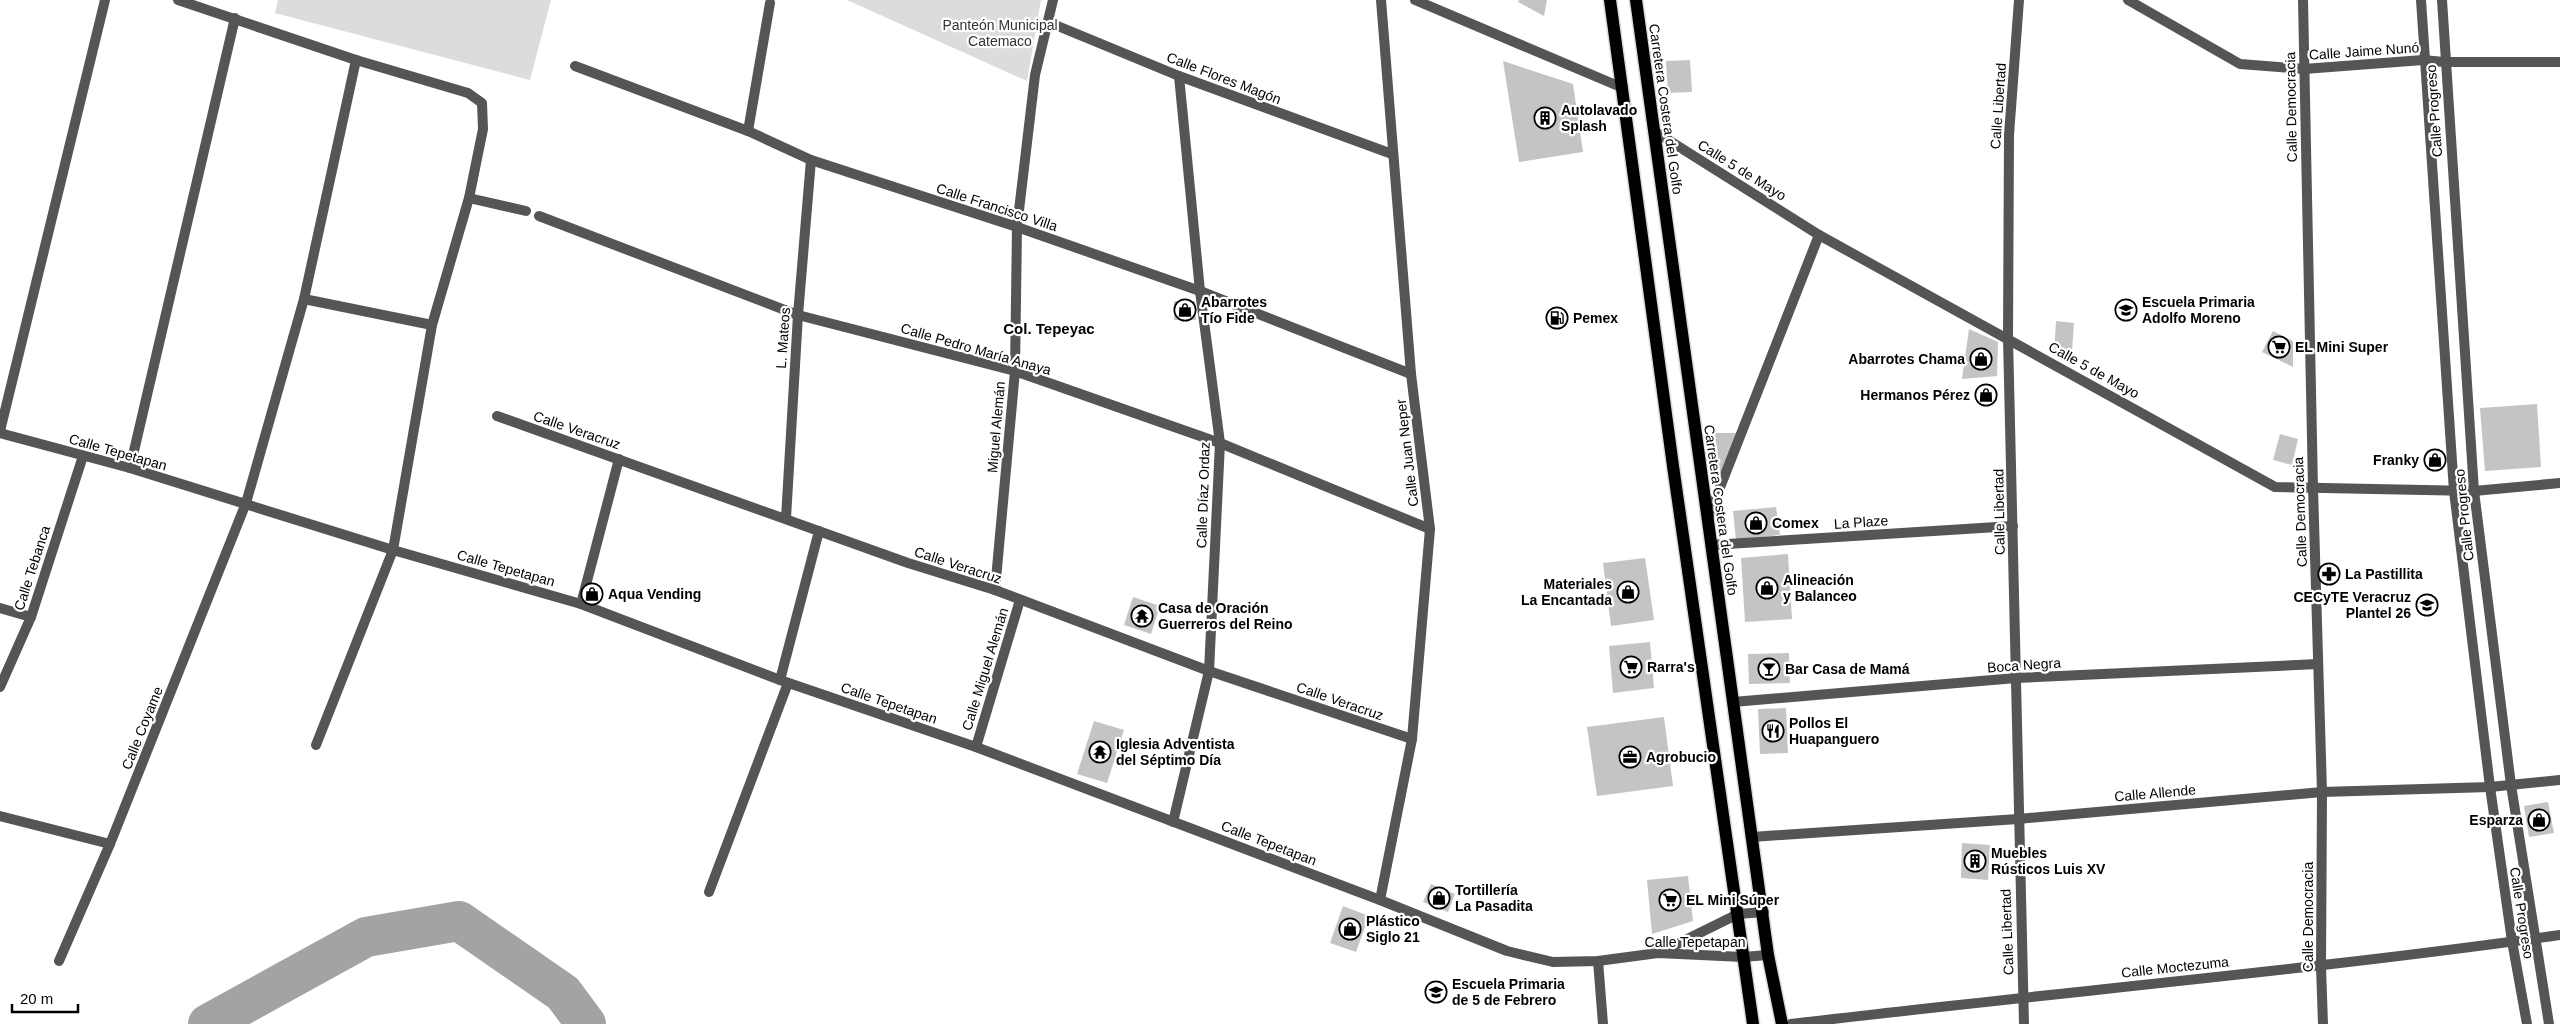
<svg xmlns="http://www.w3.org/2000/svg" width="2560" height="1024" viewBox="0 0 2560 1024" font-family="Arial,sans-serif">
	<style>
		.green { fill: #dcdcdc }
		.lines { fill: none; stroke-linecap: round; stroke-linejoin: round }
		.river { stroke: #a3a3a3; stroke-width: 40 }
		.building { fill: #c4c4c4 }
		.primary-casing { stroke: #dbdbdb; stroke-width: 15 }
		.minor { stroke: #555; stroke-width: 10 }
		.primary { stroke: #000; stroke-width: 12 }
		.labels { text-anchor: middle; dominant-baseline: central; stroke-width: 4.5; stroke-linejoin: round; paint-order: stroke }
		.park-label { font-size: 14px; fill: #333; stroke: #fff }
		.street-label { font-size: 14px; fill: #000; stroke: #fff }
		.poi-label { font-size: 14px; font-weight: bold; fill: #000; stroke: #fff; text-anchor: start }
		.neighbourhood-label { font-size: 15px; font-weight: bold; fill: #000; stroke: #fff }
	</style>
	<rect width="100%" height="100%" fill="#fff"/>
	<g class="green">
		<polygon points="278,0 551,0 530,80 275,13"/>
		<polygon points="847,0 1041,0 1027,81"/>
	</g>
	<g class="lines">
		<polyline class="river" points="208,1024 366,937 459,921 563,993 586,1024"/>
	</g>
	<g class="building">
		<polygon points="1519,0 1547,0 1544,16 1518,2"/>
		<polygon points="1690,60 1692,92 1668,93 1666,61"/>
		<polygon points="1503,61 1573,84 1583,152 1519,162"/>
		<polygon points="1174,301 1195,301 1196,320 1174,320"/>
		<polygon points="2056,321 2074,323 2071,365 2054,355"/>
		<polygon points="1969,329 1998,342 1997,376 1962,379"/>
		<polygon points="2273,331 2293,341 2293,367 2262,352"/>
		<polygon points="1996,388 1997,401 1977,403 1976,390"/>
		<polygon points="2537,404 2541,467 2485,471 2480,408"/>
		<polygon points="1707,433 1737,433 1722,474 1706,473"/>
		<polygon points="2280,434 2298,439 2292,465 2273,460"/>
		<rect x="2427" y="450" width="16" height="20"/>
		<polygon points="1776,507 1780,535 1736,540 1733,511"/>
		<polygon points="1788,554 1792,619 1745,622 1741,558"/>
		<polygon points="1645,558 1654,620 1611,626 1603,563"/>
		<polygon points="590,586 599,589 594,602 584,599"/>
		<polygon points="1133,597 1160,606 1151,634 1124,625"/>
		<polygon points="1650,642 1654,688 1613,693 1609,646"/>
		<polygon points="1789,653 1790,683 1749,684 1748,654"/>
		<polygon points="1786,708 1788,753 1760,754 1758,709"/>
		<polygon points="1664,717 1673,786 1597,796 1587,727"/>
		<polygon points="1094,721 1124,730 1107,783 1077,774"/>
		<polygon points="2548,802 2554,833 2529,837 2524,806"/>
		<polygon points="1962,843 1990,845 1988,880 1961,878"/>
		<polygon points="1688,876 1693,921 1652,934 1647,880"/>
		<polygon points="1431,884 1455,894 1448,912 1423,902"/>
		<polygon points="1343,906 1369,916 1356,952 1330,943"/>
	</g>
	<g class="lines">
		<g class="primary-casing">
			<g id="primary">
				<polyline points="1610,0 1673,466 1753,1024"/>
				<polyline points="1636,0 1768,955 1782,1024"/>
			</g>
		</g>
		<g class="minor">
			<polyline points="178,0 356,60 468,93 482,103 483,129 469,198 432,325 393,550 316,745"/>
			<polyline points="1415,0 1623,88"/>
			<polyline points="2019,0 2009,135 2008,338 2024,1024"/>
			<polyline points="2128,0 2240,64 2304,69 2423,60 2444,62 2560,62"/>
			<polyline points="2303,0 2313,488 2322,792 2321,967 2323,1024"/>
			<polyline points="2421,0 2454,491 2490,787 2512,941 2527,1024"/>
			<polyline points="2442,0 2474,491 2511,785 2549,1024"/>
			<polyline points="1048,22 1179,76 1392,154"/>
			<polyline points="575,66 748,131 811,160 1017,227 1200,291 1411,374"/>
			<polyline points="748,131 770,3"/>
			<polyline points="1654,131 1819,235 2275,487 2474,491 2560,483"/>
			<polyline points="469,198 526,211"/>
			<polyline points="539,216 798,315 1015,371 1220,443 1430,529"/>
			<polyline points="304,299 432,325"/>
			<polyline points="497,416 908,563 995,590 1209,671 1412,739"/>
			<polyline points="0,431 105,0"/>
			<polyline points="0,433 130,468 393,550 581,604 780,680 976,747 1380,900 1507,951 1553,962 1598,961 1658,953 1743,957 1768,955"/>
			<polyline points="130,468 235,18"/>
			<polyline points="786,518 798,315 811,160"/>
			<polyline points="1708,518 1819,235"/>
			<polyline points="1711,545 2013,526"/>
			<polyline points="995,590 1015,371 1017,227 1035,75 1053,0"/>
			<polyline points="581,604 619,459"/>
			<polyline points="0,608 31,617"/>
			<polyline points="780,680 819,531"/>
			<polyline points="0,687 31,617 83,456"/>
			<polyline points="1733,702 2016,678 2318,664"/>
			<polyline points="976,747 1020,600"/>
			<polyline points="0,816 110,844"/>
			<polyline points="1173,822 1209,671 1220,443 1200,291 1179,76"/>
			<polyline points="1752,837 2018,819 2322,792 2490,787 2560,780"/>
			<polyline points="709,892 788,683"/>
			<polyline points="1380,900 1412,739 1430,529 1411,374 1381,0"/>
			<polyline points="1659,953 1738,914 1764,912"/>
			<polyline points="59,961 110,844 246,503 304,299 356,60"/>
			<polyline points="1598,961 1603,1024"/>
			<path d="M1791 1024C2048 993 2305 971 2560 935"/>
		</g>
		<use href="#primary" class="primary"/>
	</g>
	<defs>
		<g id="building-ring" transform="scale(1.125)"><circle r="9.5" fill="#fff" stroke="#000" stroke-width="1.5"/><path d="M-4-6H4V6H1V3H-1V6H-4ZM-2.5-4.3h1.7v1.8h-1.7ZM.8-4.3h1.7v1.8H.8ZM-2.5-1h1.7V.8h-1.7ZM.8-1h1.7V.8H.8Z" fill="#000"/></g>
		<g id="shop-ring" transform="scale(1.125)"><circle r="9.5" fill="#fff" stroke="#000" stroke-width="1.5"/><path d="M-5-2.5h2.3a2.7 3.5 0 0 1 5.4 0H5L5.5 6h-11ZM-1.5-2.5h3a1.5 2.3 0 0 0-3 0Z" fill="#000"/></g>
		<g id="school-ring" transform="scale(1.125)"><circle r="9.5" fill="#fff" stroke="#000" stroke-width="1.5"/><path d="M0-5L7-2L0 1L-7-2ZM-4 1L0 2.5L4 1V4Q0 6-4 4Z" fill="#000"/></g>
		<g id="fuel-ring" transform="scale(1.125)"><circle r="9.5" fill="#fff" stroke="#000" stroke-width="1.5"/><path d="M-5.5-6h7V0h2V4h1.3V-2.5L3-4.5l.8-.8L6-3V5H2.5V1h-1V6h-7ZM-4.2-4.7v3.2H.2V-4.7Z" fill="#000"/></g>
		<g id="supermarket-ring" transform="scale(1.125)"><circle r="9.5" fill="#fff" stroke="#000" stroke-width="1.5"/><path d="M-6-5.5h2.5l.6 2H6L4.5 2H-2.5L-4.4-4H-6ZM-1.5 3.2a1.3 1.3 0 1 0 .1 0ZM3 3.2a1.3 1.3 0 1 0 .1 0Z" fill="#000"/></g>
		<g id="pharmacy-ring" transform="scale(1.125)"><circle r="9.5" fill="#fff" stroke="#000" stroke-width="1.5"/><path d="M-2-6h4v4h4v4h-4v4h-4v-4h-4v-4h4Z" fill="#000"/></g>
		<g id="temple-ring" transform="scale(1.125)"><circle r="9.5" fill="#fff" stroke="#000" stroke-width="1.5"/><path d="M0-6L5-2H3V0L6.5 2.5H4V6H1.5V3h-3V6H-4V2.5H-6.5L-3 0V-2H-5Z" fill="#000"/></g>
		<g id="bar-ring" transform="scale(1.125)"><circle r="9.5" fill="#fff" stroke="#000" stroke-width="1.5"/><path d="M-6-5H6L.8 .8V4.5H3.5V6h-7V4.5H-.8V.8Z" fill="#000"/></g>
		<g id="restaurant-ring" transform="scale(1.125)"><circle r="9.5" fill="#fff" stroke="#000" stroke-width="1.5"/><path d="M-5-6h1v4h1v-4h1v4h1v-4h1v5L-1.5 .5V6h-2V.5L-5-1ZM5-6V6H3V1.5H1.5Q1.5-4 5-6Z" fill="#000"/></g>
		<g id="office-ring" transform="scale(1.125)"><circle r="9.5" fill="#fff" stroke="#000" stroke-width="1.5"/><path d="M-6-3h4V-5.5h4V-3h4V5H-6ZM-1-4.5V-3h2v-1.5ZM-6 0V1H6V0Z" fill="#000"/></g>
	</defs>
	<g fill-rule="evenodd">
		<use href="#building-ring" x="1545" y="118"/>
		<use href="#shop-ring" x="1185" y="310"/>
		<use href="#school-ring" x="2126" y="310"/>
		<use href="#fuel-ring" x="1557" y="318"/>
		<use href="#supermarket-ring" x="2279" y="347"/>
		<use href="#shop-ring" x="1981" y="359"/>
		<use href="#shop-ring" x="1986" y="395"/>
		<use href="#shop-ring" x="2435" y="460"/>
		<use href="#shop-ring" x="1756" y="523"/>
		<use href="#pharmacy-ring" x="2329" y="574"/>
		<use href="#shop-ring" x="1767" y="588"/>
		<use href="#shop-ring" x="1628" y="592"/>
		<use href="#shop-ring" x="592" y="594"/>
		<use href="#school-ring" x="2427" y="605"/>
		<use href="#temple-ring" x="1142" y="616"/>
		<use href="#supermarket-ring" x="1631" y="667"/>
		<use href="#bar-ring" x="1769" y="669"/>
		<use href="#restaurant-ring" x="1773" y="731"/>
		<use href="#temple-ring" x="1100" y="752"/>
		<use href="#office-ring" x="1630" y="757"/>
		<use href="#shop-ring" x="2539" y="820"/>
		<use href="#building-ring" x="1975" y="861"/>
		<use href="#shop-ring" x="1439" y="898"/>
		<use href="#supermarket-ring" x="1670" y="900"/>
		<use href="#shop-ring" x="1350" y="929"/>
		<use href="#school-ring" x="1436" y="992"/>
	</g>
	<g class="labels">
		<g class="park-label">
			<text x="1000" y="25">Panteón Municipal<tspan x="1000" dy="16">Catemaco</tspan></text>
		</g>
		<g class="street-label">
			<text transform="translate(2364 51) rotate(-4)">Calle Jaime Nunó</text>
			<text transform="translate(1224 78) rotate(21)">Calle Flores Magón</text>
			<text transform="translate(1998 106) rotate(-86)">Calle Libertad</text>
			<text transform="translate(2291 107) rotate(-91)">Calle Democracia</text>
			<text transform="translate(1666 109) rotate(82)">Carretera Costera del Golfo</text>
			<text transform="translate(2434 111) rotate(-94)">Calle Progreso</text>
			<text transform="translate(1742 170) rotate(32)">Calle 5 de Mayo</text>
			<text transform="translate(997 207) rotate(18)">Calle Francisco Villa</text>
			<text transform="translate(783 338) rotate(-86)">L. Mateos</text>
			<text transform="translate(976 349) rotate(16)">Calle Pedro María Anaya</text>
			<text transform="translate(2094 370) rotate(29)">Calle 5 de Mayo</text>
			<text transform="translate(996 427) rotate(-85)">Miguel Alemán</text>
			<text transform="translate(577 430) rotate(19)">Calle Veracruz</text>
			<text transform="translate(118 452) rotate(16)">Calle Tepetapan</text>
			<text transform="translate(1407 453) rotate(-97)">Calle Juan Neper</text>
			<text transform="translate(1203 495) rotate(-88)">Calle Díaz Ordaz</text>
			<text transform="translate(1721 510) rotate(82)">Carretera Costera del Golfo</text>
			<text transform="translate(1999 512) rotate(-91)">Calle Libertad</text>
			<text transform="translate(2300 512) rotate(-92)">Calle Democracia</text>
			<text transform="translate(2464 515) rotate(-96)">Calle Progreso</text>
			<text transform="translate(1861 522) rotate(-4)">La Plaze</text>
			<text transform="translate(958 565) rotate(18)">Calle Veracruz</text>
			<text transform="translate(32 568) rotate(-72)">Calle Tebanca</text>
			<text transform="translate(506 568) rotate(16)">Calle Tepetapan</text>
			<text transform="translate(2024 665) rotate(-4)">Boca Negra</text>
			<text transform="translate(985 669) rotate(-73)">Calle Miguel Alemán</text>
			<text transform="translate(1340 701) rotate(19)">Calle Veracruz</text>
			<text transform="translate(889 703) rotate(19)">Calle Tepetapan</text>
			<text transform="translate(142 728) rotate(-68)">Calle Coyame</text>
			<text transform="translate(2155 793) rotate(-5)">Calle Allende</text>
			<text transform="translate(1269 843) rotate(21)">Calle Tepetapan</text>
			<text transform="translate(2522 913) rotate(81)">Calle Progreso</text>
			<text transform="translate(2308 917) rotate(-90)">Calle Democracia</text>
			<text transform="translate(2007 932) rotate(-92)">Calle Libertad</text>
			<text x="1695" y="942">Calle Tepetapan</text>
			<text transform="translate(2175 967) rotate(-6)">Calle Moctezuma</text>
		</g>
		<g class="poi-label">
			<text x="1561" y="110">Autolavado<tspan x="1561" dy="16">Splash</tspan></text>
			<text x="1201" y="302">Abarrotes<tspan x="1201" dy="16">Tío Fide</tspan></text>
			<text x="2142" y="302">Escuela Primaria<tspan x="2142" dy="16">Adolfo Moreno</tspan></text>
			<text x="1573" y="318">Pemex</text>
			<text x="2295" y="347">EL Mini Super</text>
			<text x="1965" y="359" text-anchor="end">Abarrotes Chama</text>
			<text x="1970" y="395" text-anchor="end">Hermanos Pérez</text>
			<text x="2419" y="460" text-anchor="end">Franky</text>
			<text x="1772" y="523">Comex</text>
			<text x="2345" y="574">La Pastillita</text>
			<text x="1783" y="580">Alineación<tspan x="1783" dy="16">y Balanceo</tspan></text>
			<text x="1612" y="584" text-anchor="end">Materiales<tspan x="1612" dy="16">La Encantada</tspan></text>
			<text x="608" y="594">Aqua Vending</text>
			<text x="2411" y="597" text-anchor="end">CECyTE Veracruz<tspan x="2411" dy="16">Plantel 26</tspan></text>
			<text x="1158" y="608">Casa de Oración<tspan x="1158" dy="16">Guerreros del Reino</tspan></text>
			<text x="1647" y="667">Rarra's</text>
			<text x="1785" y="669">Bar Casa de Mamá</text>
			<text x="1789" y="723">Pollos El<tspan x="1789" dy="16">Huapanguero</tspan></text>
			<text x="1116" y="744">Iglesia Adventista<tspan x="1116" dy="16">del Séptimo Día</tspan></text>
			<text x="1646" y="757">Agrobucio</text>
			<text x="2523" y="820" text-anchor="end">Esparza</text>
			<text x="1991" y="853">Muebles<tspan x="1991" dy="16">Rústicos Luis XV</tspan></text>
			<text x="1455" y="890">Tortillería<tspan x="1455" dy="16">La Pasadita</tspan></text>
			<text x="1686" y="900">EL Mini Súper</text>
			<text x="1366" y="921">Plástico<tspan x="1366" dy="16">Siglo 21</tspan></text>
			<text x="1452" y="984">Escuela Primaria<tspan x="1452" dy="16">de 5 de Febrero</tspan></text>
		</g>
		<g class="neighbourhood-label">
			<text x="1049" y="328">Col. Tepeyac</text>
		</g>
	</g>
	<path d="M12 1004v8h66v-8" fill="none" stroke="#000000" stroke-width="2.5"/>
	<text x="20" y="1004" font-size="15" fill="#000000" stroke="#ffffff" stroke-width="4" paint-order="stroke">20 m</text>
</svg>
